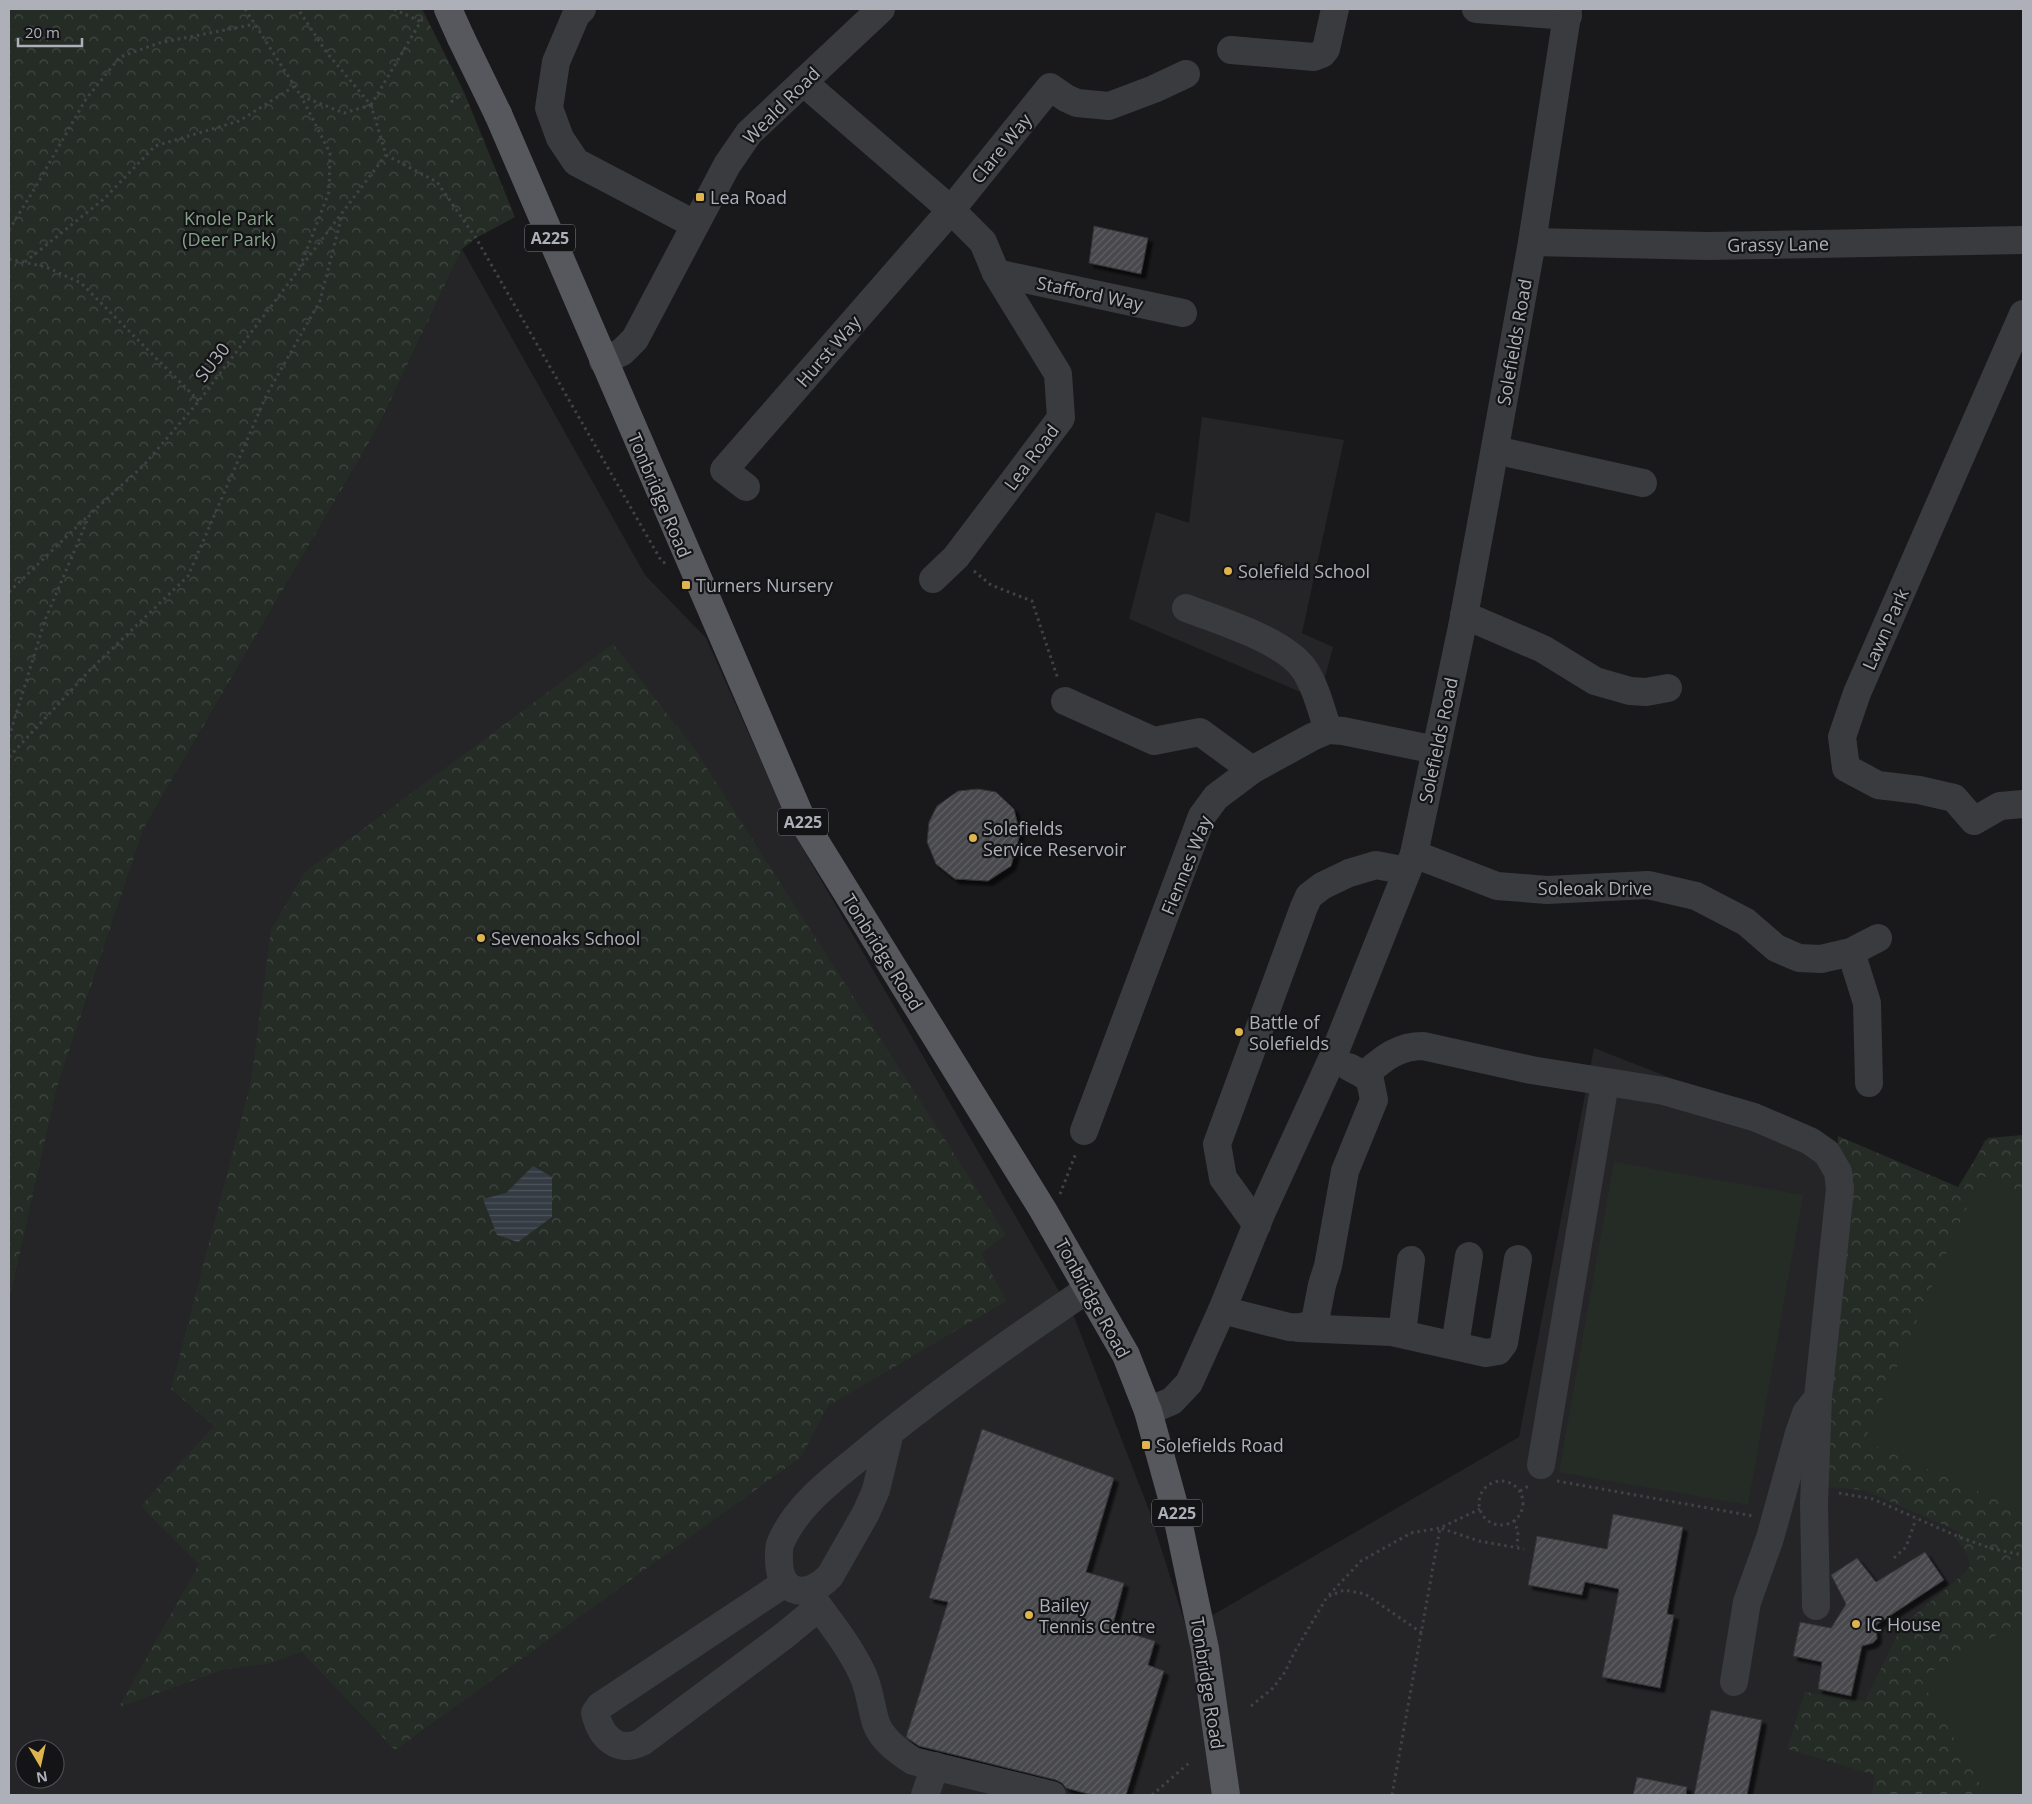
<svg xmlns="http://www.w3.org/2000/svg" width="2032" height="1804" viewBox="0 0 2032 1804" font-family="'Open Sans',sans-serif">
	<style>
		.built { fill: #252528; fill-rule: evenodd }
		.forest { fill: url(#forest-crowns) }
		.garden { fill: #252c26 }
		.water { fill: url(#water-rules) }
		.building { fill: url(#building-hatch); stroke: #333336; filter: url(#shadow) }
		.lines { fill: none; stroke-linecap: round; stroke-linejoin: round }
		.path { stroke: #404246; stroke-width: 3; stroke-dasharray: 2.5 4; stroke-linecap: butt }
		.minor { stroke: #3a3b3f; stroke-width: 28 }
		.major { stroke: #57585e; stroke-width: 28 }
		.major-bridge { stroke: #57585e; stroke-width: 28 }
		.poi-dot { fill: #ddb44e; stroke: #141416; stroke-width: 2 }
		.labels { text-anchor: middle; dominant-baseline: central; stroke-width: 4.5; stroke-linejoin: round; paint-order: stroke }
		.shield { fill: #141416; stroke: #7f8188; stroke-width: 1 }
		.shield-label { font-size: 16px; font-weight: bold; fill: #adb0b9 }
		.street-label { font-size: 18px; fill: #adb0b9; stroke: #141416 }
		.poi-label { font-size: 18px; fill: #adb0b9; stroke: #141416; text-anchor: start }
		.park-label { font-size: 18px; fill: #86a189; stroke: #141416 }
	</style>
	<defs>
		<pattern id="forest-crowns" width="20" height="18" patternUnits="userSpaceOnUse" patternTransform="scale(1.25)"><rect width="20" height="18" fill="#252c26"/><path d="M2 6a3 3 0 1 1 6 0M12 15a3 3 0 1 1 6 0" fill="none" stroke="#424843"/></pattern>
		<pattern id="water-rules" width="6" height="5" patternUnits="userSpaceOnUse" patternTransform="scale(1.25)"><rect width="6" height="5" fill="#343b42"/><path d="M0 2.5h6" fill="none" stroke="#4f555b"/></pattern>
		<pattern id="building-hatch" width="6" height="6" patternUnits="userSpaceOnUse" patternTransform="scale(1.25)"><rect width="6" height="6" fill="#48494d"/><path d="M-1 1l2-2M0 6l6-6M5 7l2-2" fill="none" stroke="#606165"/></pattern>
		<filter id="shadow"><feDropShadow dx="4.5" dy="4.5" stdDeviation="1" flood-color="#0009"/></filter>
	</defs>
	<rect width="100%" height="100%" fill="#19191b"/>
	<g class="built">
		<path d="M462 249 645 575 706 638 791 828 1075 1319 1149 1510 1187 1630 1519 1437 1594 1048 1959 1191 1985 1140 2023 1136V1795H9V1303L57 1088 144 828 378 427ZM25 1749H55V1779H25Z"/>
		<polygon points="1202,417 1344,440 1302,633 1333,647 1319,700 1129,619 1156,512 1189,523"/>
	</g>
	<g class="forest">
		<polygon points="9,9 422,9 464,92 515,217 476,238 462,249 378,427 144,828 57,1088 9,1303"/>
		<polygon points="613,644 695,750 1006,1235 981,1253 1006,1301 828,1406 801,1457 395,1750 302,1652 267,1664 225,1669 119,1707 199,1564 141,1506 214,1426 171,1389 251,1082 271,930 305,872"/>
		<polygon points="2023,1135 2023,1795 1872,1795 1875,1775 1787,1749 1805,1692 1865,1701 1902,1626 1965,1573 1970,1566 1967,1553 1956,1539 1960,1532 1863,1490 1827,1487 1838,1136 1958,1187 1988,1138"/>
	</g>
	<g class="garden">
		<polygon points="1614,1162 1803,1195 1748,1505 1559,1472"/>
		<polygon points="1981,1175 2023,1194 2023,1511 1864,1441"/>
		<polygon points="2023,1620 2023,1795 1986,1795 1920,1678"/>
	</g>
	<polygon class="water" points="533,1166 552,1177 552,1217 518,1242 497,1235 483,1199 506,1193"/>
	<g class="building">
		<polygon points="1094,226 1148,238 1141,274 1089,263"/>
		<polygon points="978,789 996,792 1014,809 1020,834 1011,866 988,881 955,879 936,864 927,842 929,822 937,806 958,791"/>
		<polygon points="982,1429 1114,1478 1086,1572 1124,1583 1112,1628 1155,1641 1148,1665 1164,1671 1126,1795 1092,1795 1066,1788 1062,1783 1056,1780 919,1746 906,1737 948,1602 929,1598"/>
		<polygon points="1613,1514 1683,1527 1667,1614 1674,1615 1660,1688 1602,1677 1619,1589 1585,1582 1582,1595 1528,1585 1537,1536 1607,1549"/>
		<polygon points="1925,1552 1944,1580 1876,1625 1877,1639 1873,1643 1862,1646 1851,1696 1818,1689 1822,1662 1793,1656 1800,1622 1831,1628 1846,1604 1831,1575 1857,1558 1876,1582"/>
		<polygon points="1711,1710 1762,1720 1747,1795 1694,1795"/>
		<polygon points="1637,1777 1687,1787 1686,1795 1633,1795"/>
	</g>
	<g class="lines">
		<g class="path">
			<polyline points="245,9 301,96 344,113 371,105"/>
			<polyline points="394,9 421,22"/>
			<polyline points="451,102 462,94"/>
			<polyline points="371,105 424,16"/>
			<polyline points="386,155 437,182 476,238 662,562 666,563"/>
			<polyline points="9,230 35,188 86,99 120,57 159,43 255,24"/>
			<polyline points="9,259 46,267 81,283 199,401"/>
			<polyline points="25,262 105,198 155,146 239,121 295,86"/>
			<polyline points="300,267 329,192 330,153 301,96"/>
			<polyline points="974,571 991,585 1032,601 1058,679"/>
			<polyline points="9,592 88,516"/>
			<polyline points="9,737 45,620 90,514 143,466 199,401 386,155 371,105 327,53 298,9"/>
			<polyline points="9,757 90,670 188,576 267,394 320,301 342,215"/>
			<polyline points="1060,1194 1076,1153"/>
			<polyline points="1557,1481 1753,1516"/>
			<circle cx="1501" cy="1503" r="22"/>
			<polyline points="1520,1491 1530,1485"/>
			<polyline points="1839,1493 1873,1499 1959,1537 1993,1549 2023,1555"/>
			<polyline points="1514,1520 1518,1532 1517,1546"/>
			<polyline points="1894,1558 1906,1547 1916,1519"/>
			<polyline points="1329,1595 1361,1561 1411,1533 1440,1528 1480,1509"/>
			<polyline points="1251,1706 1273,1688 1285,1672 1294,1653 1327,1597 1344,1590 1365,1594 1422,1633"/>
			<polyline points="1152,1795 1189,1763"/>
			<polyline points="1392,1795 1440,1528 1479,1541 1524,1549"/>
		</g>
		<g class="minor">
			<polyline points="582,9 576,15 556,62 549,108 560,138 576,162 694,224"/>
			<polyline points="1476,9 1568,16"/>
			<polyline points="1231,50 1314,57 1322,54 1326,49 1335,9"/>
			<polyline points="803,82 951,210 983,242 996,273 1058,374 1061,418 956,557 933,579"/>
			<polyline points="1532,242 1708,246 2023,240"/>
			<polyline points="996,273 1183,313"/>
			<polyline points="2023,314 1857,693 1842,737 1846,768 1878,785 1919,790 1954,798 1974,821 2000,806 2023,804"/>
			<polyline points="603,361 622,352 635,339 727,165 749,133 881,9"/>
			<polyline points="1495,450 1643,483"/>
			<polyline points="746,487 724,470 951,210 1050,87 1066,98 1077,103 1109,106 1154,89 1186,74"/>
			<path d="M1186 608C1219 621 1284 640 1304 669 1316 687 1321 709 1328 730"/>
			<polyline points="1464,615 1543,649 1595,681 1630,691 1646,692 1668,688"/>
			<polyline points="1065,701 1154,741 1200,732 1252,770"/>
			<polyline points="1414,854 1497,886 1547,890 1648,885 1696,896 1746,922 1776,948 1799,958 1821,959 1851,952 1878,938"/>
			<polyline points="1851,952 1867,1003 1869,1083"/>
			<path d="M1364 1075C1383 1059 1397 1046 1423 1046L1531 1070 1664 1091 1754 1117 1810 1141 1827 1153 1838 1172 1840 1189 1818 1397 1814 1504 1816 1606"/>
			<polyline points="1084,1131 1202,816 1216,797 1252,770 1312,737 1328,730 1343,731 1436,750"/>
			<polyline points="1257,1225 1223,1178 1217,1144 1304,907 1309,896 1322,886 1349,873 1376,865 1407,871"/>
			<path d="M1222 1310 1289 1327C1300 1328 1306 1327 1315 1321L1322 1285 1328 1266 1345 1171 1374 1100 1370 1080 1364 1075 1349 1067"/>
			<polyline points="1299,1328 1392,1332 1486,1353 1498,1351 1504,1343 1518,1259"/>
			<polyline points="1402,1333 1411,1260"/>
			<polyline points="1455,1345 1469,1256"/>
			<polyline points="1148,1411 1172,1401 1189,1383 1222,1310 1261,1214 1332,1059 1414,854 1462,627 1487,492 1532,242 1568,9"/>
			<path d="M890 1432 876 1490 866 1513 830 1576C809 1598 780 1597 779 1561 779 1555 778 1548 781 1542 797 1505 832 1480 862 1455 934 1395 1011 1341 1088 1289"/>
			<polyline points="1541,1465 1605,1083"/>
			<path d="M785 1583 600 1706 595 1713C601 1737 617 1754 642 1742L785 1635 819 1607"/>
			<path d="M808 1593C828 1619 849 1645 863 1675 870 1691 871 1707 876 1723 882 1740 899 1752 913 1761L1052 1795"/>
			<polyline points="1734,1682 1747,1602 1770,1538 1799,1433 1806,1413 1813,1404"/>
			<polyline points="925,1795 935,1766"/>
		</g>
		<g class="major">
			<polyline points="448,9 461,38"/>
			<polyline points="498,114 802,820 1043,1210 1126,1355 1148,1411 1177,1516 1205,1649 1226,1795"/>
		</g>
		<polyline class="major-bridge" points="461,38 498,114"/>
	</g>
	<g class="poi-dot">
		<rect x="695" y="192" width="10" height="10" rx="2.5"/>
		<circle cx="1228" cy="571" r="5"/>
		<rect x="681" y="580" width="10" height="10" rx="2.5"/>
		<circle cx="973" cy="838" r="5"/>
		<circle cx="481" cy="938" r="5"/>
		<circle cx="1239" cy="1032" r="5"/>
		<rect x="1141" y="1440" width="10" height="10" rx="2.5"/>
		<circle cx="1029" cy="1615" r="5"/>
		<circle cx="1856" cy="1624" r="5"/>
	</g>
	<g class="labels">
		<g class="shield">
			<rect x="525" y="224.5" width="50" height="27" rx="4"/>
			<rect x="778" y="808.5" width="50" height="27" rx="4"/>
			<rect x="1152" y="1499.5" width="50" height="27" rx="4"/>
		</g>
		<g class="shield-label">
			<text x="550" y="238">A225</text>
			<text x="803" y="822">A225</text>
			<text x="1177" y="1513">A225</text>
		</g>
		<g class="street-label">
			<text transform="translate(781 105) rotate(-45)">Weald Road</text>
			<text transform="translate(1001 148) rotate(-51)">Clare Way</text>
			<text transform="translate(1778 244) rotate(-1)">Grassy Lane</text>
			<text transform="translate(1090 293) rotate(12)">Stafford Way</text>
			<text transform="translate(1514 342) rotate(-80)">Solefields Road</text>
			<text transform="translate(828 351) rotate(-49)">Hurst Way</text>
			<text transform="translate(212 362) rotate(-52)">SU30</text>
			<text transform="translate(1031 457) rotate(-53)">Lea Road</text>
			<text transform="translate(660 495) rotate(67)">Tonbridge Road</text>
			<text transform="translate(1885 629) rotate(-66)">Lawn Park</text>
			<text transform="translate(1438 740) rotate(-78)">Solefields Road</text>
			<text transform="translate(1186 865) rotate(-68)">Fiennes Way</text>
			<text x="1595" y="888">Soleoak Drive</text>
			<text transform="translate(883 952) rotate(58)">Tonbridge Road</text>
			<text transform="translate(1093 1298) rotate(61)">Tonbridge Road</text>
			<text transform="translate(1208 1683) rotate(81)">Tonbridge Road</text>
		</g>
		<g class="poi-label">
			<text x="710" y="197">Lea Road</text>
			<text x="1238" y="571">Solefield School</text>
			<text x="696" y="585">Turners Nursery</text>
			<text x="983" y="828">Solefields<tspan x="983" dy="21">Service Reservoir</tspan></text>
			<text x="491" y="938">Sevenoaks School</text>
			<text x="1249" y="1022">Battle of<tspan x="1249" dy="21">Solefields</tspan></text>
			<text x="1156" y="1445">Solefields Road</text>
			<text x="1039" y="1605">Bailey<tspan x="1039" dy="21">Tennis Centre</tspan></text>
			<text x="1866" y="1624">IC House</text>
		</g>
		<g class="park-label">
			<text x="229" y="218">Knole Park<tspan x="229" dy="21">(Deer Park)</tspan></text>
		</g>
	</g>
	<rect width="2032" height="1804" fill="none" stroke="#adb0b9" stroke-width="20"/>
	<g transform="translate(40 1764) rotate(171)"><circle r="24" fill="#141416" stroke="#515257"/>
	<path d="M0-4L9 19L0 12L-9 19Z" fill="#ddb44e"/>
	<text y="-8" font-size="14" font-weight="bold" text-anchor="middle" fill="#adb0b9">N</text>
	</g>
	<path d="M18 38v8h64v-8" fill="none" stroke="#adb0b9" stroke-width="2.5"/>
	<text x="25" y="38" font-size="15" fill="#adb0b9" stroke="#141416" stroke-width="4" paint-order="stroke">20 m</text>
</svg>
